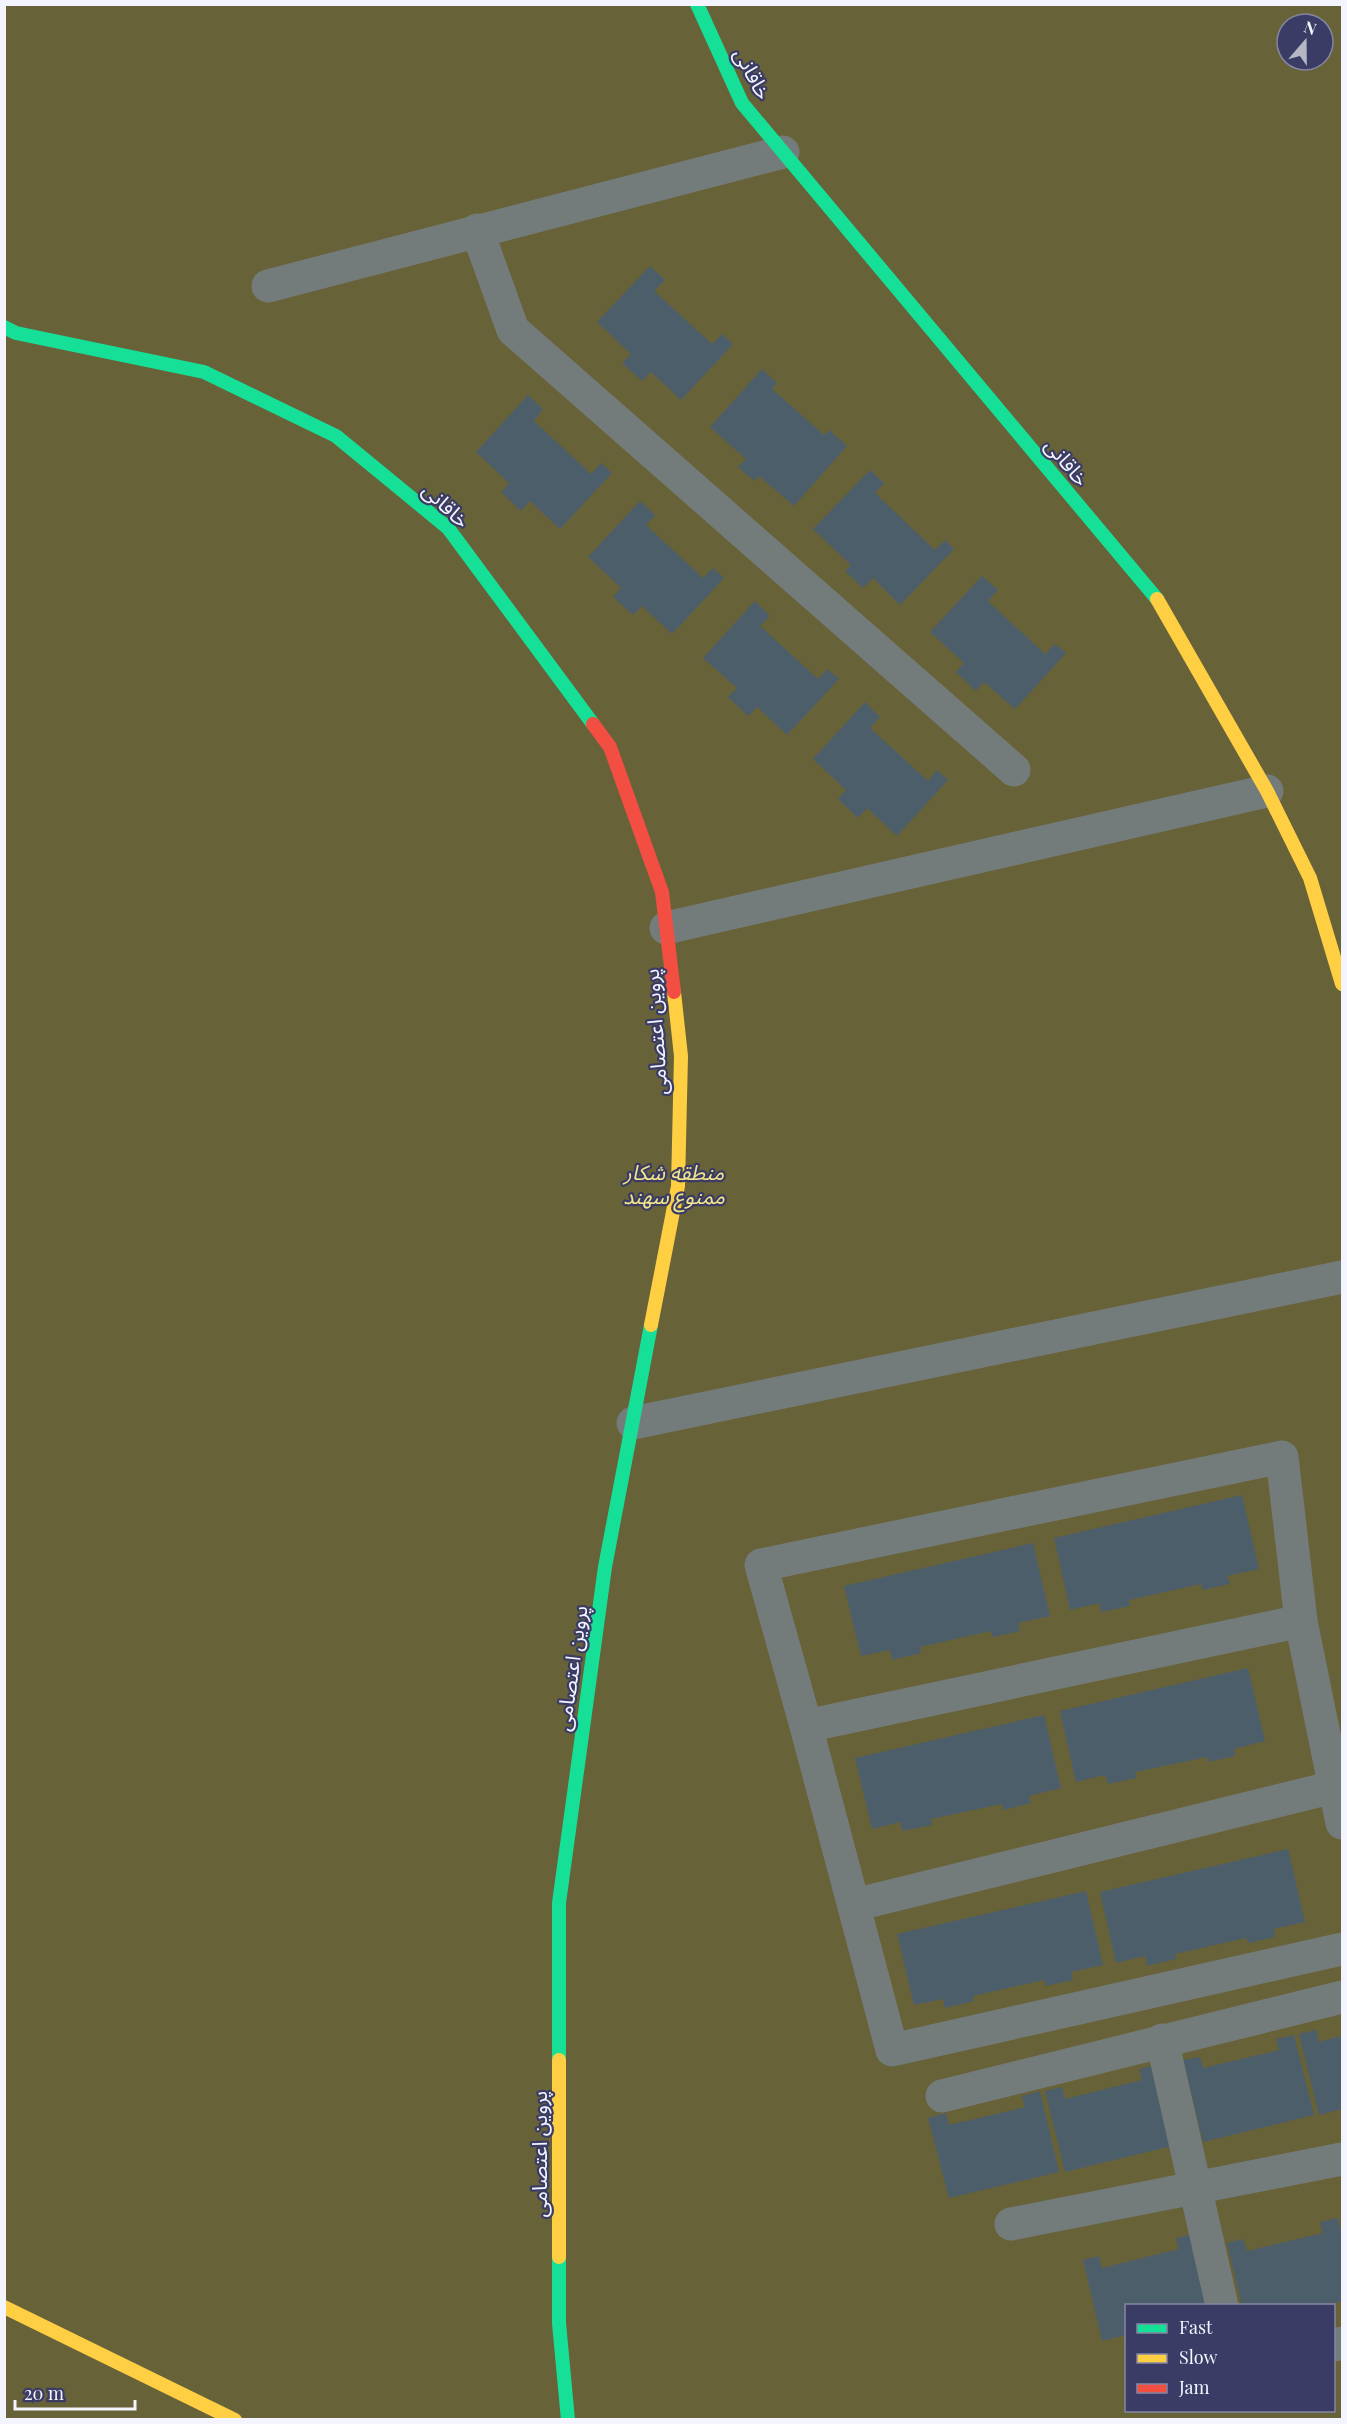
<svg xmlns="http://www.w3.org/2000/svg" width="1347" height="2424" viewBox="0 0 1347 2424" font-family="'Playfair Display','Noto Sans Arabic',serif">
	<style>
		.green { fill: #686239; fill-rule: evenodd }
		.building { fill: #4d5e6b }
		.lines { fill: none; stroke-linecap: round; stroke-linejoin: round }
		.street { stroke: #747c7b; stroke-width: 33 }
		.fast { stroke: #16e098; stroke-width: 14 }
		.slow { stroke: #ffcf43; stroke-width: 14 }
		.jam { stroke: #f24e42; stroke-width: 14 }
		.labels { text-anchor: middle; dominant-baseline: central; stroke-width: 4.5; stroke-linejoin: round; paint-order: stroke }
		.street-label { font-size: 21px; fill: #f3f4fe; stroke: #3a3c65 }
		.park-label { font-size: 21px; font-style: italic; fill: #f2e58a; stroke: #3a3c65 }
	</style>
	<rect width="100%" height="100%" fill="#44455b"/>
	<path class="green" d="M5 5H1342V2419H5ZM1287 24H1323V60H1287ZM1126 2306H1334V2410H1126Z"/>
	<g class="building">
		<polygon points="650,266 665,280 654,291 712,344 722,334 733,344 681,400 651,372 642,381 622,363 631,354 597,322"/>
		<polygon points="762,369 777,383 772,389 824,435 829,430 847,446 794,506 759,476 754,481 738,467 746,459 710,427"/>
		<polygon points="528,395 543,409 534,421 591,474 601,463 612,473 560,529 530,501 521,511 501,492 509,483 476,452"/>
		<polygon points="870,470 884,483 875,493 935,550 945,540 954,549 900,605 873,578 863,588 845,571 851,565 813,529"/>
		<polygon points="640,501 655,515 646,525 703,578 713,568 724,578 672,634 642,606 633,615 613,597 621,588 588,557"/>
		<polygon points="982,576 998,590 988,601 1045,654 1055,644 1066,653 1015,709 984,682 976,691 956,672 964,663 930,632"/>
		<polygon points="755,601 770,616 760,626 818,679 827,669 839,679 787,735 757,707 748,716 728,697 737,688 703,658"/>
		<polygon points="865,702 880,717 870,728 928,781 937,770 948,780 897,836 867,808 858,818 838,799 846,790 813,759"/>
		<polygon points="1242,1495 1259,1569 1227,1576 1230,1584 1202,1590 1201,1584 1129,1600 1130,1606 1101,1612 1099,1603 1070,1610 1054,1538"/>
		<polygon points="1033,1543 1050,1616 1018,1623 1020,1631 992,1637 991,1631 920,1647 921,1653 892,1660 890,1650 861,1656 844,1586"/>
		<polygon points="1248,1668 1265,1741 1234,1749 1235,1756 1208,1762 1207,1757 1135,1772 1136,1778 1108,1784 1105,1775 1076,1782 1060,1711"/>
		<polygon points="1044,1715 1061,1788 1029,1796 1031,1803 1003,1810 1002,1804 931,1819 932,1825 903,1831 900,1822 872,1829 855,1758"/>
		<polygon points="1288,1849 1305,1922 1274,1929 1275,1937 1248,1943 1246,1938 1175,1954 1176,1959 1147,1966 1145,1956 1116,1963 1100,1892"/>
		<polygon points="1086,1891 1103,1965 1071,1972 1073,1980 1046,1986 1044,1980 973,1996 974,2001 945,2008 943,1999 914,2005 897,1934"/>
		<polygon points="1316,2030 1319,2042 1342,2036 1342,2109 1319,2115 1299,2034"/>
		<polygon points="1294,2035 1314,2115 1203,2142 1183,2060 1200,2057 1203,2068 1279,2050 1276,2039"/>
		<polygon points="1156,2065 1176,2145 1065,2172 1045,2091 1062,2087 1065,2099 1142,2080 1139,2069"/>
		<polygon points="1040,2091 1059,2172 949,2198 928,2118 946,2113 949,2125 1025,2107 1022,2096"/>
		<polygon points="1338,2218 1342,2238 1342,2301 1325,2306 1242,2306 1227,2243 1243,2239 1247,2251 1323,2233 1320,2222"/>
		<polygon points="1193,2234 1211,2306 1126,2306 1126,2335 1102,2341 1083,2260 1099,2256 1102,2268 1179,2249 1176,2238"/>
	</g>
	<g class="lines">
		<g class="street">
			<polyline points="477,230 513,330 1014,770"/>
			<polyline points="268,286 783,152"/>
			<polyline points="666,928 1267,791"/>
			<polyline points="633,1423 1342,1277"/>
			<polyline points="806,1726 1301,1621"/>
			<polyline points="1342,1823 1301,1621 1282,1457 761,1565 806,1726 892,2050 1342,1949"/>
			<polyline points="854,1905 1342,1785"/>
			<polyline points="1162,2040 1222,2306"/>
			<polyline points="942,2096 1342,1997"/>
			<polyline points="1011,2224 1342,2159"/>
			<polyline points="1334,2345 1342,2343"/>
		</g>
		<g class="fast">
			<polyline points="697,4 742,103 1157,599"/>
			<polyline points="4,327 16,333 204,372 336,436 448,528 593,724"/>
			<polyline points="559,2060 559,1903 605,1567 651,1325"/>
			<polyline points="559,2257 559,2323 568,2420"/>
		</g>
		<g class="slow">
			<polyline points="1157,599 1267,791 1310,878 1342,984"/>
			<polyline points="651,1325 678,1186 681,1056 674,992"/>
			<polyline points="559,2060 559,2257"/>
			<polyline points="4,2307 235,2420"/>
		</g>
		<polyline class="jam" points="593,724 610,747 662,892 674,992"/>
	</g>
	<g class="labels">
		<g class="street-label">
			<text transform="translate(754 73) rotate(62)">خاقانی</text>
			<text transform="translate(1068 461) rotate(50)">خاقانی</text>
			<text transform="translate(447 504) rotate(43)">خاقانی</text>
			<text transform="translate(654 1032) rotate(-94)">پروین اعتصامی</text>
			<text transform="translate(570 1668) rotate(-82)">پروین اعتصامی</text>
			<text transform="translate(538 2154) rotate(-90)">پروین اعتصامی</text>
		</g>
		<g class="park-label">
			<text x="674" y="1171">منطقه شکار<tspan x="674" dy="24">ممنوع سهند</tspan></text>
		</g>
	</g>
	<rect width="1347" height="2424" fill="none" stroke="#f3f4fe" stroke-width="12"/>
	<rect x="1125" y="2304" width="210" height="108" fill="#3a3c65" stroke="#8486a2" stroke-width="1.5"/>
	<rect x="1137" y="2324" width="30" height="9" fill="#16e098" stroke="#8486a2" stroke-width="1.5"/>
	<text x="1179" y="2334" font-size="18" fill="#f3f4fe">Fast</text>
	<rect x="1137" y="2354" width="30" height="9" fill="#ffcf43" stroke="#8486a2" stroke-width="1.5"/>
	<text x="1179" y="2364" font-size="18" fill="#f3f4fe">Slow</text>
	<rect x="1137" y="2384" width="30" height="9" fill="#f24e42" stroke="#8486a2" stroke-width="1.5"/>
	<text x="1179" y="2394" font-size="18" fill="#f3f4fe">Jam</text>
	<g transform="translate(1305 42) rotate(20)"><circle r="28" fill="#3a3c65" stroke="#8486a2" stroke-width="1.5"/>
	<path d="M0-4.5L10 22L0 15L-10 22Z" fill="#b6b7c5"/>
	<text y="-9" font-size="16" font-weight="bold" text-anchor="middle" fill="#f3f4fe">N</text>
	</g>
	<path d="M15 2400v9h120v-9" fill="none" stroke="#f3f4fe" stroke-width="3"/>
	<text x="24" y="2400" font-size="18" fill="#f3f4fe" stroke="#3a3c65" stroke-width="4.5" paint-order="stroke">20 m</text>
</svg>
